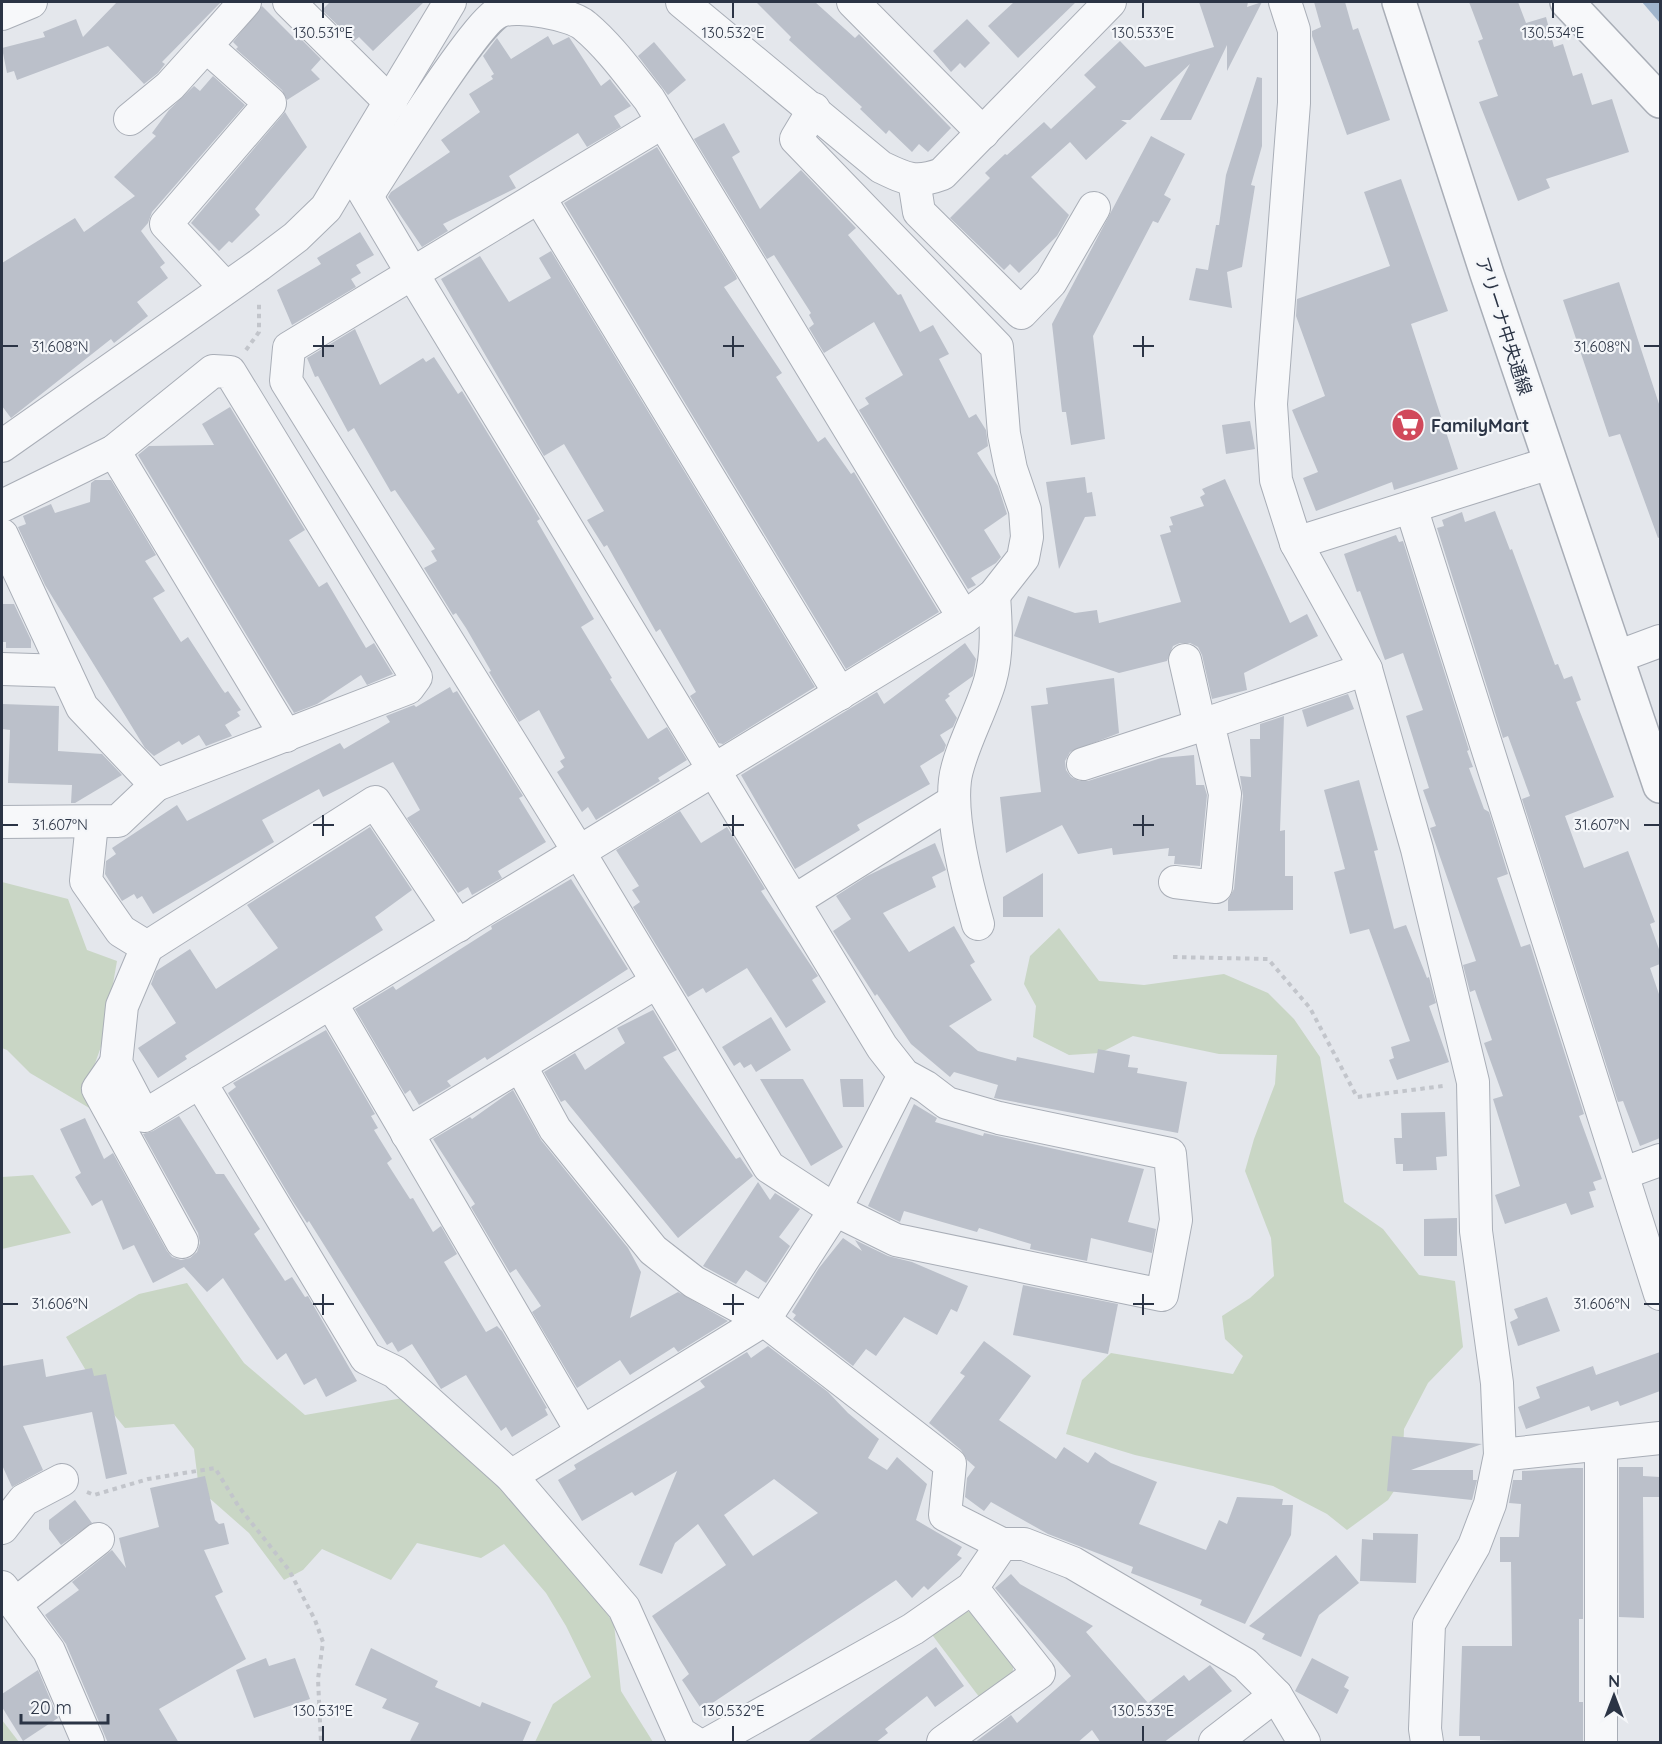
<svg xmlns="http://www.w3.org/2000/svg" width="1662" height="1744" viewBox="0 0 1662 1744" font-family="Quicksand,'Noto Sans JP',sans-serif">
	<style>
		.green { fill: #c9d6c5 }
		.water { fill: #9fb4cc }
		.building { fill: #bbc0ca; fill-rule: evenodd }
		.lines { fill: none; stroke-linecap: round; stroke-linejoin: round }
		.minor-casing { stroke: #a9aeb7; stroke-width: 34 }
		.tertiary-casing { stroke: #a9aeb7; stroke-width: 36 }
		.path { stroke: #c2c5cb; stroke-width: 4; stroke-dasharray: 4.5 4.5; stroke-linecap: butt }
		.minor { stroke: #f7f8fa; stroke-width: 32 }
		.tertiary { stroke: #f7f8fa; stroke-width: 33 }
		.ticks { fill: none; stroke: #2b3445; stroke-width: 2 }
		.labels { text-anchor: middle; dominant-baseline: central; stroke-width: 4.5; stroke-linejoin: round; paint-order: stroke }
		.street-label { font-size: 18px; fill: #2b3445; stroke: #f4f6f9 }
		.poi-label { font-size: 18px; font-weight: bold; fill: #2b3445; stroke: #f4f6f9; text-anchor: start }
		.ticks-label { font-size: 15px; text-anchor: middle; fill: #2b3445; stroke: #f4f6f9; stroke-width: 4.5; stroke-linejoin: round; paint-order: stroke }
	</style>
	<rect width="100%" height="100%" fill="#e4e7ec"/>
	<g class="green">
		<polygon points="2,882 68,899 87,950 117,961 103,1041 88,1083 91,1109 30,1073 7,1050 2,1048"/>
		<polygon points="1059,928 1099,981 1144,985 1224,974 1268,993 1294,1019 1320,1057 1344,1202 1383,1229 1419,1275 1455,1281 1463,1347 1428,1383 1404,1429 1402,1479 1388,1500 1347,1530 1327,1514 1273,1486 1135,1455 1066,1434 1082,1380 1111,1353 1233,1374 1243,1356 1225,1339 1222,1316 1250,1298 1274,1276 1271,1238 1245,1171 1254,1139 1275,1084 1277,1055 1219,1054 1133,1036 1100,1053 1069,1055 1033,1037 1036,1006 1024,984 1030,956"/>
		<polygon points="33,1175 71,1233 2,1249 2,1177"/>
		<polygon points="187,1283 244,1363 305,1415 403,1398 516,1501 580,1575 614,1624 621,1691 653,1742 535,1742 553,1704 591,1677 566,1626 546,1593 504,1544 481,1558 417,1543 391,1580 322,1549 303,1570 284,1580 249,1533 199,1489 194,1449 174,1424 125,1428 107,1406 66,1337 139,1294"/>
		<polygon points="958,1609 971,1612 1014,1662 1012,1676 980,1698 930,1632"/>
		<polygon points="2,1720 19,1742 2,1742"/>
	</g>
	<polygon class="water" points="1642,2 1660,2 1660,23"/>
	<g class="building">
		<polygon points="117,2 221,2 162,62 165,64 158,73 144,84 108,46 17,80 14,71 7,73 2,48 45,37 43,32 76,19 83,37"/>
		<polygon points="330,2 424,2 373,51 359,37 354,41 322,10"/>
		<polygon points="756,2 815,2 855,38 859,34 951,128 928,152 919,144 912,152 889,130 886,134 860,109 862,107 789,40 791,37"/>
		<polygon points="1014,2 1076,2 1018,58 988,26"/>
		<polygon points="1199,2 1248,2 1247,7 1262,2 1227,71 1227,45 1191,120 1160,120 1190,64 1130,120 1121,120 1127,123 1086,160 1070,142 1031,177 1069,215 1057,236 1019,273 1010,264 1004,270 950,218 990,178 985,173 1005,154 1007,155 1044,122 1051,129 1096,87 1084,75 1120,41 1145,67 1214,47"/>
		<polygon points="1314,2 1345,2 1353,30 1358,28 1390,120 1347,135 1312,36 1312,31 1321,27"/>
		<polygon points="1469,2 1518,2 1526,23 1546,17 1554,47 1563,44 1573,76 1582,73 1592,105 1612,99 1629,152 1546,179 1550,188 1518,201 1479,102 1498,96 1478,41 1483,39"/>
		<polygon points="262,6 294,38 297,35 321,59 311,70 320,79 287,100 282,90 236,49 238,47 233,42"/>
		<polygon points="967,19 990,43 965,68 960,63 951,72 933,51"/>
		<polygon points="548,36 553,45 569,37 601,86 610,79 612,82 631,106 614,116 621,127 587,147 578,133 509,176 516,188 443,224 448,231 422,247 388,197 391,192 450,152 441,140 480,112 469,94 493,79 491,76 494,74 483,56 497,38 511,59"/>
		<polygon points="654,42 686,80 668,95 638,56"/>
		<polygon points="213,76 245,105 152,212 148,223 141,231 165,263 160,267 168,278 137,302 148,316 114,343 111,339 11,418 2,406 2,263 75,218 84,232 135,196 114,177 156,136 152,133 169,110 194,86 200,91"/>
		<polygon points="1257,77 1262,78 1262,146 1251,185 1255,186 1242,267 1227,272 1232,308 1189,300 1196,268 1208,270 1216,225 1219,225 1226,175"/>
		<polygon points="285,112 307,147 255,209 260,215 232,243 229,241 219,251 191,223"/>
		<polygon points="724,123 740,152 732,157 760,209 801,170 856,228 848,235 898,295 901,294 920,332 933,325 949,354 939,359 969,418 976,414 986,430 988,446 977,453 998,486 1007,514 984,530 1001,557 996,563 971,578 976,585 968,589 859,410 869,404 865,398 903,375 892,355 874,322 824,353 809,328 814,324 809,315 811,313 774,255 767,259 694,139"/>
		<polygon points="1151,136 1185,154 1164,195 1171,199 1158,223 1153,221 1093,336 1105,439 1071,445 1066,412 1062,412 1052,324"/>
		<polygon points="657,147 736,276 737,279 724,287 782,373 776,377 818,442 825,437 851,474 854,472 939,612 846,669 564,203"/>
		<polygon points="1401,179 1448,311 1411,324 1458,469 1394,490 1392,482 1316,511 1303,478 1318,472 1292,410 1325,396 1296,316 1297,299 1390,266 1364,192"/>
		<polygon points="360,232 374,255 356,265 361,273 351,279 356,287 292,325 277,290 321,264 317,258"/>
		<polygon points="551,251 815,687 723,744 718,743 690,696 696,692 660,629 656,632 607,545 604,547 587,520 604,511 564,444 544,456 441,279 480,256 509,302 551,278 539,258"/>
		<polygon points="1619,282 1660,407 1660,537 1658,538 1620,434 1609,437 1563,300"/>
		<polygon points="355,329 380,385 423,358 426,362 434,357 458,394 462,391 540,519 537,521 594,619 581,627 612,678 610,679 648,739 667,727 687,760 658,778 660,781 596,820 588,807 582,812 557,772 564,767 560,761 565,758 539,710 519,722 489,672 491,671 466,628 456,613 453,615 424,568 437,561 431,551 435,549 395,490 391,492 354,428 348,432 318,376 315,377 307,358"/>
		<polygon points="230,407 305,530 289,540 319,587 327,582 366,648 374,643 393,674 367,685 361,675 317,704 294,713 279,689 138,455 149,446 214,445 202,424"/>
		<polygon points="1250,421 1255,449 1226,454 1222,425"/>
		<polygon points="1085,477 1087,493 1092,492 1096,516 1085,517 1059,569 1046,482"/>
		<polygon points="1225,479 1290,623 1307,614 1318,636 1244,673 1247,690 1212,699 1202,655 1198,647 1190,643 1180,643 1173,646 1167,661 1119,673 1014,636 1028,596 1075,613 1097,610 1099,623 1181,602 1160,535 1171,532 1169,526 1173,525 1170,517 1204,506 1200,497 1205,494 1202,489"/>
		<polygon points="95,480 111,480 156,555 145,561 165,591 153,598 181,642 188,637 222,689 225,693 228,691 241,710 237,712 240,716 225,725 232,736 206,746 199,735 182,745 179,741 154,756 145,748 45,585 18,527 26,524 23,516 51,504 55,513 90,502 91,483"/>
		<polygon points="1495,511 1510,550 1512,549 1555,665 1558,664 1564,679 1572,676 1581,700 1576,702 1614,797 1565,816 1584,868 1628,851 1655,922 1650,924 1660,952 1660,964 1650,968 1660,997 1660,1138 1640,1146 1623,1101 1618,1102 1522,799 1530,796 1508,736 1503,738 1437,528 1444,526 1442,520 1462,512 1465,522"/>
		<polygon points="1396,535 1399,542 1403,541 1469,750 1467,751 1473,767 1469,768 1484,809 1489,812 1508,874 1497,878 1521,947 1530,944 1584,1114 1579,1116 1602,1179 1593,1182 1596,1190 1589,1192 1594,1207 1571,1215 1566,1203 1505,1224 1495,1195 1520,1186 1493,1099 1503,1096 1484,1043 1492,1040 1475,990 1470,992 1463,965 1476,961 1430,828 1436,826 1423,790 1429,788 1406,716 1423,710 1403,653 1385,660 1360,591 1357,592 1344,554"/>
		<polygon points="2,604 14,604 31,640 31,648 6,648 6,642 2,642"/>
		<polygon points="965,643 976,659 973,676 948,694 950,696 945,700 957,718 953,727 940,735 946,745 944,751 920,766 930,784 857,825 860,830 795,869 741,775 877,692 884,704"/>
		<polygon points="1114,678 1119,733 1070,752 1065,761 1066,770 1071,777 1079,781 1088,781 1161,758 1194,755 1196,785 1204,785 1207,795 1200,866 1174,864 1175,856 1168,856 1169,848 1113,855 1112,848 1078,854 1062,825 1006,853 1000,797 1041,792 1031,706 1048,704 1046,688"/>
		<polygon points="450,687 453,693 457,691 523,796 519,798 546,842 498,871 502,878 472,895 468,887 458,893 407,818 420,810 393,762 323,797 319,789 262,820 274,842 153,914 142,896 137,899 134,894 122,901 105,874 106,861 116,854 112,848 177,805 187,821 340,743 344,749 390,722 386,716 414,705 416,707"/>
		<polygon points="1348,694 1354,709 1307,727 1302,710"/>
		<polygon points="2,704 59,706 58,751 102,754 122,775 75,803 71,803 72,785 8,783 10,730 2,729"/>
		<polygon points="1284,716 1280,831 1285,830 1285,876 1293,876 1293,910 1228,911 1228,900 1234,889 1243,796 1240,776 1251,777 1250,739 1260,739 1260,724"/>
		<polygon points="1359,780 1378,850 1374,851 1394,929 1406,925 1427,978 1429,977 1436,1003 1429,1006 1449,1062 1397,1080 1389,1060 1394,1058 1391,1047 1410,1041 1369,929 1350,934 1334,872 1345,869 1324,790"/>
		<polygon points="680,811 701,843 727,827 765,889 761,891 818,976 812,980 826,1002 786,1028 747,968 706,993 703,988 688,997 633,907 640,902 632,890 639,886 616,850"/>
		<polygon points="370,827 412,890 375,917 383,930 185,1056 187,1059 158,1078 138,1048 176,1023 151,984 156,971 190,949 216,989 265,957 278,948 247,905"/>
		<polygon points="935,843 946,870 932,877 936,887 883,913 909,952 954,926 975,962 970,965 992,1000 949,1026 978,1051 1016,1061 1017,1057 1094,1073 1098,1049 1130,1055 1128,1067 1138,1068 1137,1073 1187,1082 1178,1133 994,1098 998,1085 954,1072 950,1077 911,1044 877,994 875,996 833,931 851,919 836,896 867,876"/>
		<polygon points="1043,873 1043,917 1003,917 1003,897"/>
		<polygon points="571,879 628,969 487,1060 485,1057 447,1081 451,1086 419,1105 410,1090 405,1094 355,1009 393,986 396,990 492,929 491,926"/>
		<polygon points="653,1010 677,1050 663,1057 736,1159 740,1157 753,1176 678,1238 565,1100 561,1102 544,1072 575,1053 585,1070 625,1043 617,1028"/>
		<polygon points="771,1017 791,1050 756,1072 751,1064 744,1068 740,1062 734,1066 722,1047"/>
		<polygon points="326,1030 375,1114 371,1116 378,1128 374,1130 392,1159 387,1163 410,1199 413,1198 433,1232 441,1226 457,1254 444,1262 486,1332 497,1326 502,1331 547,1408 545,1409 548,1415 512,1437 506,1427 501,1431 466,1375 441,1389 412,1344 398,1352 392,1342 387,1345 309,1221 307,1223 292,1200 228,1093 236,1087 233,1083"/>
		<polygon points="760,1079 803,1079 843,1147 811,1166"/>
		<polygon points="840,1079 863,1079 864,1107 843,1107"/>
		<polygon points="513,1090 541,1140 628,1248 641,1272 630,1318 678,1292 728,1321 678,1352 674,1347 630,1375 620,1360 577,1388 532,1312 541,1306 516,1269 510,1273 471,1207 475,1204 433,1139 470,1117 472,1119"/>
		<polygon points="914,1104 937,1118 935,1122 983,1136 984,1133 1144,1169 1128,1222 1156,1229 1152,1253 1091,1238 1087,1261 1030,1249 1031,1244 979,1228 977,1232 904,1211 900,1222 868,1206"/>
		<polygon points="1445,1112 1447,1156 1436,1157 1437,1170 1403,1171 1403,1164 1396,1164 1394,1138 1402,1138 1401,1113"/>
		<polygon points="179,1116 216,1174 224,1174 260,1229 254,1234 285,1281 292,1277 305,1297 308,1296 357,1381 326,1397 316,1378 304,1385 286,1353 277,1360 223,1278 207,1292 184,1267 153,1283 134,1245 123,1250 102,1200 92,1206 75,1177 81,1173 60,1129 85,1118 104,1159 113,1153 167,1251 172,1257 181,1260 190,1258 197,1252 200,1243 198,1233 143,1134 153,1131"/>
		<polygon points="758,1182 770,1200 775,1193 800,1209 779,1237 790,1246 766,1283 746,1270 736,1284 703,1266"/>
		<polygon points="1457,1218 1457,1256 1424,1256 1424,1219"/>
		<polygon points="843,1238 862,1251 855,1240 888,1256 912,1262 968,1286 957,1312 951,1309 937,1335 904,1317 876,1356 866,1349 853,1366 793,1319 796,1315 792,1312 819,1268"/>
		<polygon points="1023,1285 1118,1304 1108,1354 1013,1335"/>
		<polygon points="1547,1297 1560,1331 1518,1346 1510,1322 1518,1318 1514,1309"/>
		<polygon points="984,1341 1031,1376 999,1420 1056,1459 1064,1447 1088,1463 1095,1452 1111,1463 1157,1482 1139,1524 1206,1550 1219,1520 1227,1524 1237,1497 1283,1499 1282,1505 1293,1505 1291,1535 1245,1624 1200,1605 1202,1600 1131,1573 1133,1567 1048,1534 991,1502 984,1511 965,1497 967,1478 975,1467 967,1460 961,1450 929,1423 965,1376 960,1373"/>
		<path d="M768 1346 828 1392 848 1413 879 1439 868 1458 887 1470 897 1457 927 1484 916 1520 962 1547 957 1555 962 1558 928 1590 924 1586 912 1598 896 1580 702 1710 682 1680 689 1674 652 1616 726 1565 698 1524 675 1543 662 1574 639 1565 677 1471 635 1496 632 1492 582 1521 558 1480 576 1469 574 1465 705 1387 700 1381 747 1352 751 1358ZM774 1479 818 1513 753 1556 724 1515Z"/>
		<polygon points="1660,1352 1660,1391 1620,1406 1618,1401 1591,1411 1589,1406 1526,1429 1518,1407 1540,1398 1536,1387 1593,1366 1596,1375"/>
		<polygon points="43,1359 46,1377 92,1368 94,1376 106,1374 127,1474 106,1479 92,1412 23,1426 43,1470 12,1487 2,1465 2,1366"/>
		<polygon points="1392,1436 1482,1444 1411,1470 1473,1470 1473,1480 1477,1480 1472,1500 1387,1491"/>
		<polygon points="1619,1467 1643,1467 1643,1476 1660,1477 1660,1497 1643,1497 1643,1500 1644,1618 1619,1617"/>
		<polygon points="1572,1468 1583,1468 1583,1619 1579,1619 1579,1702 1583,1702 1583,1743 1480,1740 1480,1736 1459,1736 1462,1646 1512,1646 1511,1562 1500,1562 1500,1537 1519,1537 1521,1504 1509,1503 1513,1480 1522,1480 1522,1471"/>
		<polygon points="205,1476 215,1520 219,1524 224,1523 229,1544 204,1550 223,1592 215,1596 246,1659 159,1709 179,1743 108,1743 66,1644 45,1615 79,1590 72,1582 112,1550 126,1568 119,1538 159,1527 150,1488"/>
		<polygon points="75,1500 92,1523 61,1545 49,1529 49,1520"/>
		<polygon points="1373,1533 1418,1534 1416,1583 1360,1581 1362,1539 1373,1540"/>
		<polygon points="1336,1555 1359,1583 1319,1615 1301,1657 1262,1639 1265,1634 1249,1626"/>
		<polygon points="1011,1574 1020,1584 1093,1626 1086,1632 1148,1703 1184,1675 1189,1681 1210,1665 1232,1691 1163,1743 1101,1743 1092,1730 1077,1743 974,1743 1011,1715 1017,1723 1071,1676 995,1588"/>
		<polygon points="936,1647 964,1686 935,1707 927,1696 885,1729 888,1733 875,1743 806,1743"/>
		<polygon points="371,1648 438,1681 435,1687 480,1707 482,1702 531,1722 522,1743 409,1743 419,1723 382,1708 387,1699 355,1685"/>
		<polygon points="266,1658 269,1666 295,1658 310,1699 254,1718 236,1670"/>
		<polygon points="1312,1658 1349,1677 1344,1687 1349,1690 1337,1714 1295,1691"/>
		<polygon points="38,1670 58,1718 23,1741 2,1707 2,1694"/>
	</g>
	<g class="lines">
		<g class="minor-casing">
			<g id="minor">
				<polyline points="289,2 391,103"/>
				<path d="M682 2 881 167C906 179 915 184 942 174L1110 2"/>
				<polyline points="853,2 983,133"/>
				<polyline points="1285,2 1294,30 1294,103 1271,404 1276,480 1296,543 1366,669 1417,849 1473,1082 1476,1231 1497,1383 1500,1455 1490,1504 1474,1546 1429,1624 1425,1729 1427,1742"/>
				<polyline points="2,14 31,2"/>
				<polyline points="130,119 170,86 206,46"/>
				<polyline points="351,170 412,273 882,1047 904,1075 926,1087 947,1103 999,1118 1170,1154 1176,1220 1162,1295 896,1240 835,1210 769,1167 579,852 286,381 289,348 663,122"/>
				<polyline points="914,180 919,212 1021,313 1051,282 1094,208"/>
				<path d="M367 196C386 167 478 18 501 11 518 5 572 14 585 26 610 47 629 74 649 99L964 618"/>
				<polyline points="539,197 840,694"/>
				<polyline points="225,287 166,224 270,103 206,46 245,2"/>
				<polyline points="2,446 259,265 296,237 326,208 450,2"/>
				<polyline points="114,451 286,736"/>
				<polyline points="2,506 114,451 213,371 230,372 416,677 408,688 156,785"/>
				<polyline points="1411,507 1660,1294"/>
				<polyline points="2,535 82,707 156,785 118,821 2,822"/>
				<polyline points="1296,543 1550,463"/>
				<polyline points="1617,657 1660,641"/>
				<polyline points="1185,660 1200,726"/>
				<polyline points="2,669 65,671"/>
				<polyline points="1083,764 1208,723"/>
				<polyline points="92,823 86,881 121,931 147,947 122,1006 116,1063 144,1116 964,618 994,595 1023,558 1027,537 1025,510 1011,469 1004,434 997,347 796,139 814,109"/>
				<polyline points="1175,882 1216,887 1225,794 1208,723 1366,669"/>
				<polyline points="794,901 954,801"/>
				<path d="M978 924C967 885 950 820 955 780 958 753 982 710 990 681 998 653 996 624 994 595"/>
				<polyline points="147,947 375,802 458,926"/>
				<polyline points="331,1003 582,1432"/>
				<polyline points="116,1063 98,1089 182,1242"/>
				<polyline points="521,1067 555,1129 653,1250 694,1282 764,1320 950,1464 945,1515 1002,1544 1024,1544 1073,1563 1245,1664 1276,1695 1304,1742"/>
				<polyline points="200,1082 366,1358 395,1372 511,1476 624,1608 680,1733 694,1742"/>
				<polyline points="407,1134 657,982"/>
				<polyline points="1624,1173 1660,1160"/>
				<polyline points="1601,1447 1601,1742"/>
				<polyline points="1500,1455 1660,1438"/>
				<polyline points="511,1476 764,1320 835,1210 904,1075"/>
				<polyline points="2,1528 24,1500 62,1480"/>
				<polyline points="2,1587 49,1651 88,1742"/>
				<polyline points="15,1604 98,1539"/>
				<polyline points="711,1742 913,1629 972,1588 1002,1544"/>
				<polyline points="943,1742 1039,1673 972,1588"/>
				<polyline points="1215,1742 1276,1695"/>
			</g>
		</g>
		<g class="tertiary-casing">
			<g id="tertiary">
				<polyline points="1399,2 1487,274 1660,786"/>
				<polyline points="1567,2 1660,101"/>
			</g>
		</g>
		<g class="path">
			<polyline points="246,350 259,332 259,302"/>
			<polyline points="1173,957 1268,959 1310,1008 1357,1097 1443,1086"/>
			<polyline points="87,1492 94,1495 148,1479 215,1468 239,1507 289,1570 315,1620 323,1642 318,1679 321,1742"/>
		</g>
		<use href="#minor" class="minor"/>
		<use href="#tertiary" class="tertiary"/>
	</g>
	<path class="ticks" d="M323 3V18M733 3V18M1143 3V18M1553 3V18M323 336V357M733 336V357M1143 336V357M3 346H18M313 346H334M723 346H744M1133 346H1154M1644 346H1659M323 815V836M733 815V836M1143 815V836M3 825H18M313 825H334M723 825H744M1133 825H1154M1644 825H1659M323 1294V1315M733 1294V1315M1143 1294V1315M3 1304H18M313 1304H334M723 1304H744M1133 1304H1154M1644 1304H1659M323 1726V1741M733 1726V1741M1143 1726V1741"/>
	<defs>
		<g id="supermarket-disc" transform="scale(1.725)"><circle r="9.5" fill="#d1495b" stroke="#f4f6f9"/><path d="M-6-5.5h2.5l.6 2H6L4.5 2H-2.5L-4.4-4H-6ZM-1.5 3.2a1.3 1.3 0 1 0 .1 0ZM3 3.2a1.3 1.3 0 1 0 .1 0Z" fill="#fff"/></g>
	</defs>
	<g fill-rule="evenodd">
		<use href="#supermarket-disc" x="1408" y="425"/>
	</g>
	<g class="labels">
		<g class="street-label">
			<text transform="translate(1504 326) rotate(72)">アリーナ中央通線</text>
		</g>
		<g class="poi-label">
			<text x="1431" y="425">FamilyMart</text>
		</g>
	</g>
	<g class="ticks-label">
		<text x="323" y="38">130.531°E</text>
		<text x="733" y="38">130.532°E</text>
		<text x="1143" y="38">130.533°E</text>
		<text x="1553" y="38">130.534°E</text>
		<text x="60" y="352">31.608°N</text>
		<text x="1602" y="352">31.608°N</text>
		<text x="60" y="830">31.607°N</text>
		<text x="1602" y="830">31.607°N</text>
		<text x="60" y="1309">31.606°N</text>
		<text x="1602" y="1309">31.606°N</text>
		<text x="323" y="1716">130.531°E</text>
		<text x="733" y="1716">130.532°E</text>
		<text x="1143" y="1716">130.533°E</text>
	</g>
	<rect width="1662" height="1744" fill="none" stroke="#2b3445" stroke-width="6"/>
	<g transform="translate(1614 1696)" stroke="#f4f6f9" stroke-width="4.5" paint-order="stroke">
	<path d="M0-4.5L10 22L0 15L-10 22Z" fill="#2b3445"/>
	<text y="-9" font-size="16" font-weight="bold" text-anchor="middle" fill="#2b3445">N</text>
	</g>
	<path d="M21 1714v9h87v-9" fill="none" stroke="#2b3445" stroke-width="3"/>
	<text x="30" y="1714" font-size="18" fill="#2b3445" stroke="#f4f6f9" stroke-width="4.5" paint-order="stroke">20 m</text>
</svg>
